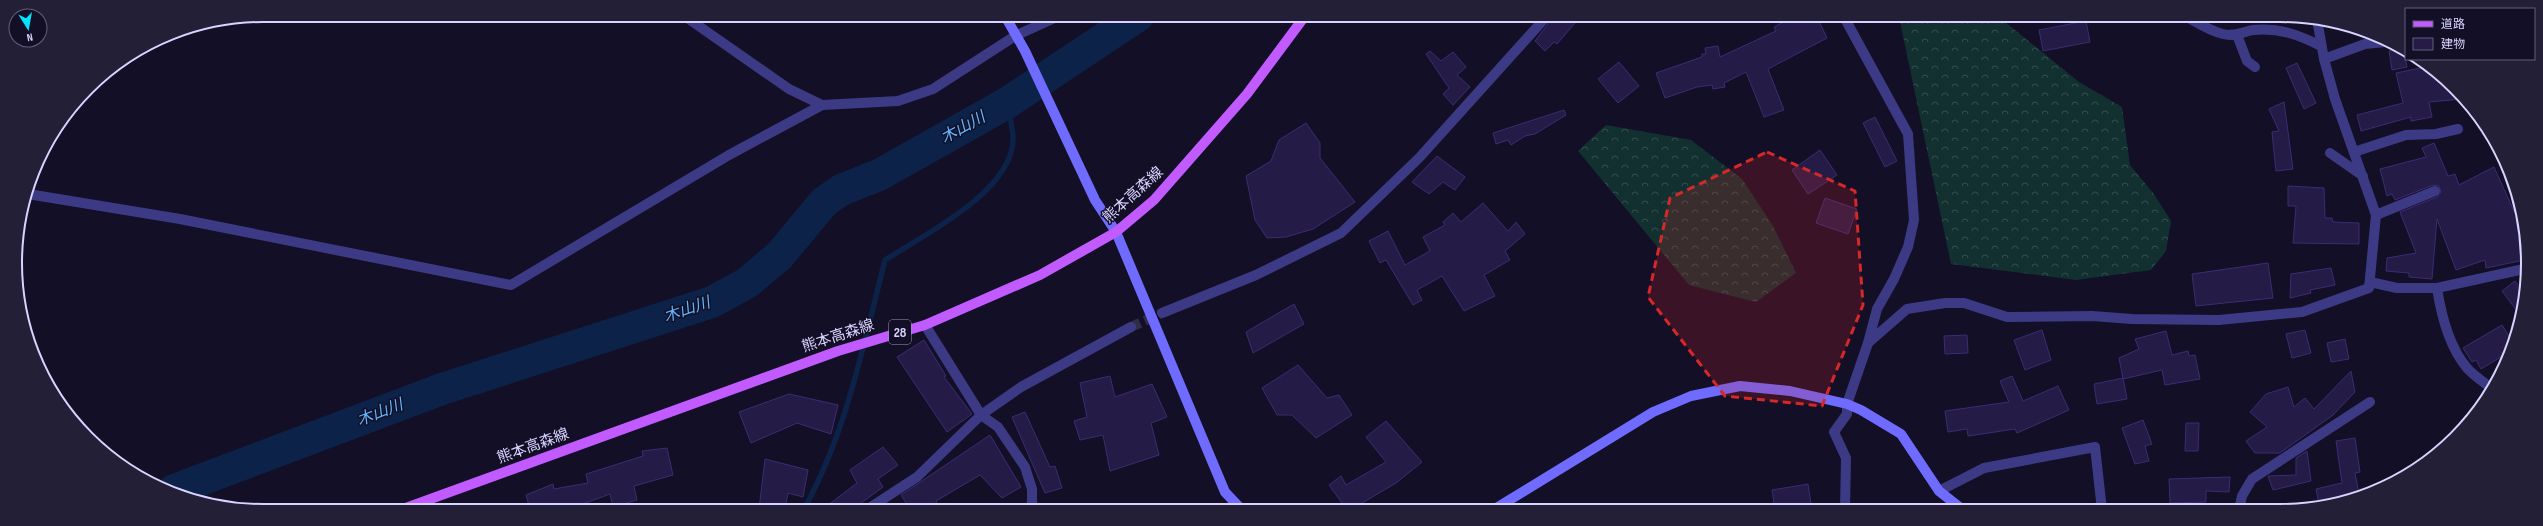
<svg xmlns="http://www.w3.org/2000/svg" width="2543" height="526" viewBox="0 0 2543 526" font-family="'Sofia Sans Condensed','Noto Sans JP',sans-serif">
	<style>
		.forest { fill: url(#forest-crowns) }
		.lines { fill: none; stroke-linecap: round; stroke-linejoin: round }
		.stream { stroke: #0c2248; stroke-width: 5.5 }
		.river { stroke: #0c2248; stroke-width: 32 }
		.building { fill: #241b47; stroke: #3b2d73 }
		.street-tunnel { stroke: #312d47; stroke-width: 10; stroke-dasharray: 10 5; stroke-linecap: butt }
		.street { stroke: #3d3a85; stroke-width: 10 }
		.secondary { stroke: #6f6bff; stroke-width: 10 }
		.primary { stroke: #c25bff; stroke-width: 10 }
		.marked { fill: #d62828; fill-opacity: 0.2; stroke: #d62828; stroke-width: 3; stroke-dasharray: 8 5; stroke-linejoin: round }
		.labels { text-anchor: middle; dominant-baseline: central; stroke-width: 3; stroke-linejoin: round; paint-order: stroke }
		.shield { fill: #130f26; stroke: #9e99be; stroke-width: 1 }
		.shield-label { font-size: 14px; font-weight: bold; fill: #d9d4ff }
		.street-label { font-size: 15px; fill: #d9d4ff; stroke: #130f26 }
		.water-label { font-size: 16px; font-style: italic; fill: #62b6ff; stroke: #130f26 }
		.rim { fill: none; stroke: #d9d4ff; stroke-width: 2 }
	</style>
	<defs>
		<pattern id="forest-crowns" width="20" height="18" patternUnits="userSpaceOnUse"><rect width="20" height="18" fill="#12302f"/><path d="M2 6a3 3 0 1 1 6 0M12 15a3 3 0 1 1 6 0" fill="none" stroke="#344d4e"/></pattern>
	</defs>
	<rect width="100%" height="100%" fill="#130f26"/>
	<g class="forest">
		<polygon points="1899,17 1999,17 2079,82 2122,107 2130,165 2154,194 2171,221 2166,251 2151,270 2076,280 1951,264"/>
		<polygon points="1606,125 1691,140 1742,179 1773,226 1796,273 1756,302 1689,285 1578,151"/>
	</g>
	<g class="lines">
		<path class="stream" d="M804 509C847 431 863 346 885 260 924 235 1013 191 1013 139 1013 127 1009 114 1007 103"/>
		<polyline class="river" points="174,490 442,389 712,302 747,283 780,255 824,202 841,190 879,175 1007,103 1138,16"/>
	</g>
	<g class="building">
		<polygon points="1554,16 1581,16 1557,44 1554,42 1545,51 1535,41"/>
		<polygon points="1793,17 1817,17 1827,38 1768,69 1784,110 1764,117 1746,72 1724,83 1725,87 1713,89 1712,85 1697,87 1665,98 1656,73 1702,57 1702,54 1706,54 1705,48 1718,46 1720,57 1776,31 1774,27"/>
		<polygon points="2086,21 2090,42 2043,51 2039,30"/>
		<polygon points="2403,48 2407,67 2392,70 2389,51"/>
		<polygon points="1430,51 1441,61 1453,52 1466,67 1457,75 1470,87 1453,105 1443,94 1449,88 1426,54"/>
		<polygon points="1619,62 1639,86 1618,103 1598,79"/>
		<polygon points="2297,63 2316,103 2304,109 2286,68"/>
		<polygon points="2425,67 2462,99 2429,102 2432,117 2411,121 2411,117 2361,131 2357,115 2403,103 2396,73"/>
		<polygon points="2284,102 2293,169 2276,171 2272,132 2279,131 2269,109"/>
		<polygon points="1564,110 1566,115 1535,134 1525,136 1511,145 1508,140 1496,144 1493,133"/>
		<polygon points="1875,117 1897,161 1885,167 1863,123"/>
		<polygon points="1306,123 1320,143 1320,158 1355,202 1313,229 1286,237 1267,238 1255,220 1246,176 1271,161 1279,140"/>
		<polygon points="2434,143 2448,176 2455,174 2459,185 2494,167 2522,229 2524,260 2486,268 2485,260 2456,270 2437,219 2432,279 2409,277 2409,273 2386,271 2387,258 2416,253 2400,212 2437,197 2441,192 2439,186 2433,185 2395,200 2392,194 2387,196 2380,169 2426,157 2422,148"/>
		<polygon points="1820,150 1837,175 1808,194 1792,170"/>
		<polygon points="1437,156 1465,177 1455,190 1443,182 1429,194 1412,182"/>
		<polygon points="2288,186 2324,188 2325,218 2332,218 2333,222 2359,223 2359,244 2293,243 2296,206 2288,206"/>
		<polygon points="1825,198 1857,209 1848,234 1816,223"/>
		<polygon points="1483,203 1508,231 1516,222 1525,234 1505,251 1510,260 1484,275 1495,296 1464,311 1442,276 1417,290 1422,300 1413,305 1386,260 1380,263 1369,241 1388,231 1405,265 1430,251 1423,237 1445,225 1443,222 1453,213 1461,222"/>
		<polygon points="2268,263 2273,298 2196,306 2192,274"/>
		<polygon points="2331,268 2335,285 2310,290 2311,293 2290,298 2291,274"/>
		<polygon points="2515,281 2526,296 2520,315 2502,291"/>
		<polygon points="1294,304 1304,324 1253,353 1246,332"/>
		<polygon points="2502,325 2512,341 2509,352 2481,369 2476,360 2472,362 2463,348"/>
		<polygon points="2042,330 2051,360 2025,370 2014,340"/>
		<polygon points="2305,330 2311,353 2292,358 2286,334"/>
		<polygon points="2166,331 2172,355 2188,351 2189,356 2195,355 2200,379 2165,385 2162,370 2123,379 2119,358 2139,349 2135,339"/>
		<polygon points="1967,335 1968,353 1945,354 1944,336"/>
		<polygon points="2345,339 2349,359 2331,362 2327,343"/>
		<polygon points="924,340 946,376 944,377 972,414 947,432 897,357"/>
		<polygon points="1298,365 1327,398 1339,395 1352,415 1316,438 1292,415 1277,415 1262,388"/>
		<polygon points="2351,371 2355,392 2333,415 2280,453 2255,453 2246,441 2267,427 2250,412 2266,394 2288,387 2294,407 2305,398 2314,409"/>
		<polygon points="1110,376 1115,397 1152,384 1167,417 1151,423 1159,455 1110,471 1103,435 1080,440 1074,421 1087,417 1080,383"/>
		<polygon points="2012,376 2023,401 2058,386 2069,410 2017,433 2015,429 1968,436 1967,429 1948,432 1945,411 2009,402 2000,381"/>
		<polygon points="2123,378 2127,399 2097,404 2094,384"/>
		<polygon points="789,394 838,405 831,434 797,423 751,443 739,412"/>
		<polygon points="1025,412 1050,467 1055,466 1062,488 1045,493 1012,417"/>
		<polygon points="2143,420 2152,444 2145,446 2149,461 2135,464 2122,428"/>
		<polygon points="1386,421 1422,462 1396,483 1357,506 1359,510 1347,510 1329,485 1341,476 1346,485 1386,462 1366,437"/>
		<polygon points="2186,423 2199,423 2198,451 2185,451"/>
		<polygon points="990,435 1021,487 1002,498 980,475 936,501 940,509 910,509 901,495"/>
		<polygon points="2355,438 2360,472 2355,473 2359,494 2319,504 2316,489 2342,483 2336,441"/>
		<polygon points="883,447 898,465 878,479 883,487 853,509 823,509 857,483 850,470"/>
		<polygon points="667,448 673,475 634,486 637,500 613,507 610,494 569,509 530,509 526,495 553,484 554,489 588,483 586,474 643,456 642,451"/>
		<polygon points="2307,451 2311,481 2273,490 2268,476 2296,475 2296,458"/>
		<polygon points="765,459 808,470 803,497 788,493 785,509 759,509"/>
		<polygon points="2230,477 2229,492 2206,491 2206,502 2170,503 2169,479"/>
		<polygon points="1808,484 1812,510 1775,510 1772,490"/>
	</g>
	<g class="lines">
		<polyline class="street-tunnel" points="1131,327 1160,314"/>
		<g class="street">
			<polyline points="683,15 789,89 822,105"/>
			<polyline points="1844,17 1908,134 1914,220 1908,247 1894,279 1877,309 1868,343"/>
			<path d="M2187 17C2198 23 2210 31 2223 34 2234 37 2242 32 2253 30 2278 27 2299 35 2321 46"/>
			<polyline points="2237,35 2247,61 2255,67"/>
			<polyline points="2324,59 2365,44 2385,42"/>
			<polyline points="2354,152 2406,135 2436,134 2458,129"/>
			<polyline points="2330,153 2363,176"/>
			<polyline points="28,194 180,219 511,285 729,155 822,105 898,101 933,89 1015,36 1059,16"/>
			<polyline points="2376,215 2435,191"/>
			<polyline points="2370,282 2397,288 2437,288 2524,269"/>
			<path d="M2437 288C2441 314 2450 348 2467 368 2474 376 2484 382 2491 388"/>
			<polyline points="1162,313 1256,275 1341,233 1419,158 1547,16"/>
			<polyline points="925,325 981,415 998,427 1025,467 1032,489 1032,510"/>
			<polyline points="1939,491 1984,468 2095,447 2102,510"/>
			<polyline points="868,509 917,477 981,415 1021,387 1131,327"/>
			<polyline points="1845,510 1846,458 1834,432 1847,414 1847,404 1868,343 1907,309 1945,303 1964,303 2007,317 2092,316 2132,319 2219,320 2302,312 2369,288 2376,215 2335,99 2324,59 2317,19"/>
			<polyline points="2239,510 2242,496 2252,479 2370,402"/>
		</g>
		<g class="secondary">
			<polyline points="1005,16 1025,51 1095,200 1116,232 1225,492 1242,510"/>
			<polyline points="1493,510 1653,412 1691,396 1740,386 1790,391 1847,404 1861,410 1901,434 1939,491 1963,510"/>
		</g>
		<polyline class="primary" points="403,509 838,351 925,325 1040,275 1116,232 1154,200 1247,94 1305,16"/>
	</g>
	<path class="marked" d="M1767 152 1855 191 1863 305 1822 406 1725 396 1648 297 1670 198Z"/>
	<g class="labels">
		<rect class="shield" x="889" y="320" width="22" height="24" rx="3"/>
		<g class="shield-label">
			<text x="900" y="332">28</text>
		</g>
		<g class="street-label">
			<text transform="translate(1133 195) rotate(-42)">熊本高森線</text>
			<text transform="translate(838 336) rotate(-18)">熊本高森線</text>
			<text transform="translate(533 446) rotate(-20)">熊本高森線</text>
		</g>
		<g class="water-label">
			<text transform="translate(963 128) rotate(-29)">木山川</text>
			<text transform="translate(687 310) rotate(-19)">木山川</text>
			<text transform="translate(380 413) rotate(-21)">木山川</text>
		</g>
	</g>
	<path d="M0 0H2543V526H0ZM263 22H2280A241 241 0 0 1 2521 263V263A241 241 0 0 1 2280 504H263A241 241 0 0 1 22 263V263A241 241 0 0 1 263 22Z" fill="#231f37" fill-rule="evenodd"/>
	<path class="rim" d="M263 22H2280A241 241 0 0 1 2521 263V263A241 241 0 0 1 2280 504H263A241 241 0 0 1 22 263V263A241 241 0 0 1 263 22Z"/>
	<rect x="2405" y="8" width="130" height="52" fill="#130f26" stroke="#625e7d"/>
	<rect x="2413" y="21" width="20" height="6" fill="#c25bff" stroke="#625e7d"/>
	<text x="2441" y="28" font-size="12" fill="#d9d4ff">道路</text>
	<rect x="2413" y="38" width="20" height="12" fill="#241b47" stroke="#625e7d"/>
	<text x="2441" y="48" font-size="12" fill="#d9d4ff">建物</text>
	<g transform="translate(28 28) rotate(169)"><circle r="19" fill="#130f26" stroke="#625e7d"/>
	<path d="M0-3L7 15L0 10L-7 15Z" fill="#00e5ff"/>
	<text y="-6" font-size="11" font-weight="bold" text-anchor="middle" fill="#d9d4ff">N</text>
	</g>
</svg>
